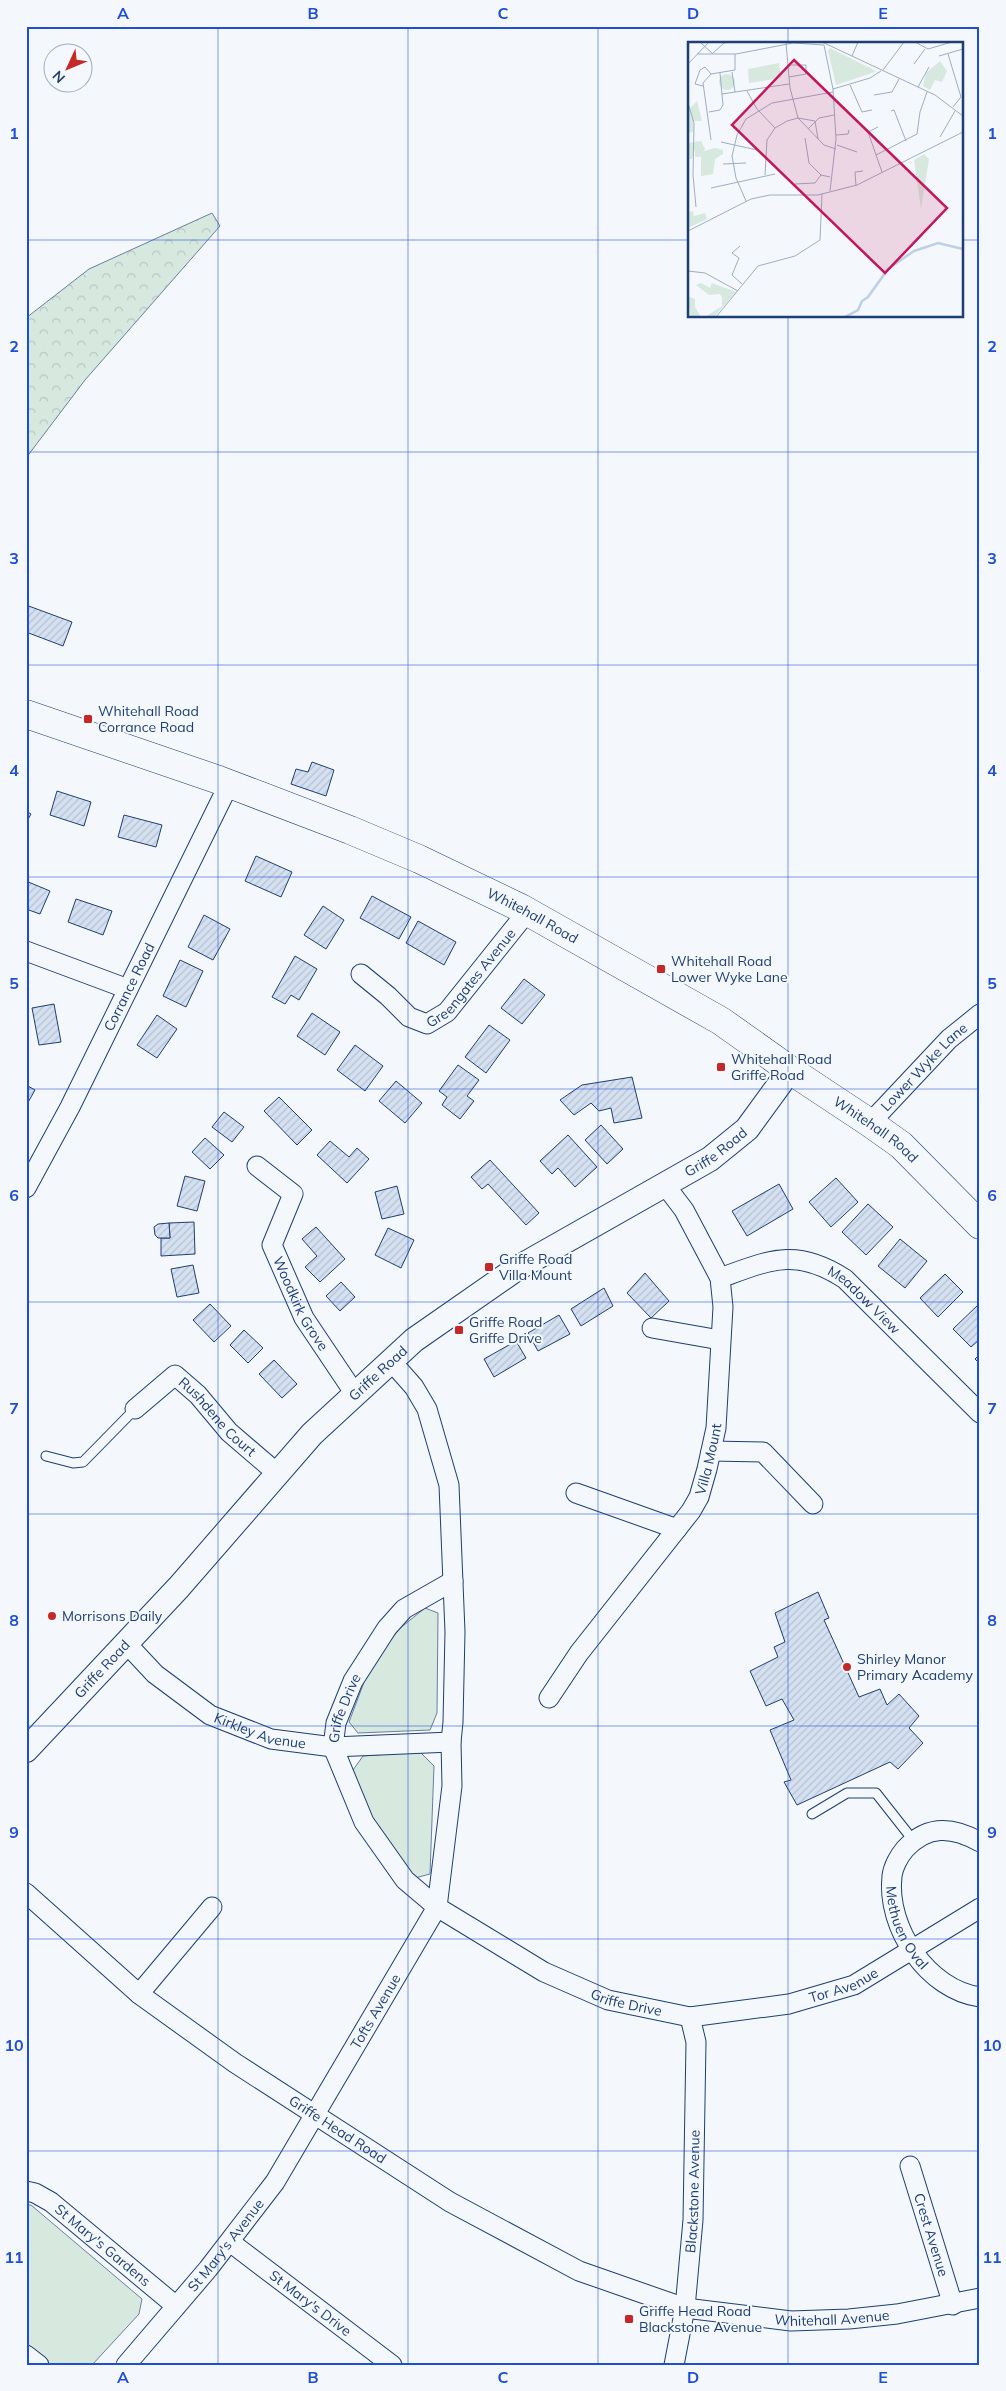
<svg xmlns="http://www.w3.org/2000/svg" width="1006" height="2391" viewBox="0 0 1006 2391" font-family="Mulish,sans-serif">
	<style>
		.green { fill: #d7e8df; stroke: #687fa3 }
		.forest { fill: url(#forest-crowns); stroke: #687fa3 }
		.building { fill: url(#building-hatch); stroke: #1d3f73 }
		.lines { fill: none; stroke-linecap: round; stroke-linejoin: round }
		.service-casing { stroke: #1d3f73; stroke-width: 11 }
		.minor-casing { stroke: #1d3f73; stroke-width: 21 }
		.tertiary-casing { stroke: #1d3f73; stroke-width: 26 }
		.trunk-casing { stroke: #1d3f73; stroke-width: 29 }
		.service { stroke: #f4f7fb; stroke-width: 9 }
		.minor { stroke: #f4f7fb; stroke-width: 19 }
		.tertiary { stroke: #f4f7fb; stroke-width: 24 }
		.trunk { stroke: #f4f7fb; stroke-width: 28 }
		.grid { fill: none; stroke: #1d4ed8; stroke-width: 1; stroke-opacity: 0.55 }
		.poi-dot { fill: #c62828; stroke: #f4f7fb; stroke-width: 2 }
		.labels { text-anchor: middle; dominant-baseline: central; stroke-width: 4; stroke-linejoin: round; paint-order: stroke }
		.poi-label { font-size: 14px; fill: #1d3f73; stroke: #f4f7fb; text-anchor: start }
		.street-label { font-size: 14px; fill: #1d3f73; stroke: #f4f7fb }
		.inset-river { fill: none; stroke: #bed0e5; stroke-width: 2.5 }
		.inset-road { fill: none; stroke: #9eadc5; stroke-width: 1 }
		.view { fill: #c2185b; fill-opacity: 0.15; stroke: #c2185b; stroke-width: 2.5 }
		.inset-edge { fill: none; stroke: #1d3f73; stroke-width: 2.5 }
		.neatline { fill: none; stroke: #1d4ed8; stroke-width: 2 }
		.grid-label { font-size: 16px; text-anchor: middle; font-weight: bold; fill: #1d4ed8 }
	</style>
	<defs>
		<pattern id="forest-crowns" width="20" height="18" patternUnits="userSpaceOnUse" patternTransform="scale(1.25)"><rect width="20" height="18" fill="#d7e8df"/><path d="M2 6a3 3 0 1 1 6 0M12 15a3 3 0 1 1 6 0" fill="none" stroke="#b8c8c3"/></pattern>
		<pattern id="building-hatch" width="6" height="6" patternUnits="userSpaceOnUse" patternTransform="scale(1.25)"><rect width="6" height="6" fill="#d5e0f0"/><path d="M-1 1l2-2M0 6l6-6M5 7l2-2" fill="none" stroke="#b6c1d1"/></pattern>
	</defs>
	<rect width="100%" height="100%" fill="#f4f7fb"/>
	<g class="green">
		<polygon points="425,1608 438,1613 437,1713 430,1730 358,1733 349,1722 369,1669 399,1629"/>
		<polygon points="420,1752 434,1766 430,1874 415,1878 369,1818 353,1770 363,1756"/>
		<polygon points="26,2205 31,2205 142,2299 139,2314 92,2365 50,2365 26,2344"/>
	</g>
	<polygon class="forest" points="212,213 220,226 85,380 26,458 26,318 89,269"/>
	<g class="building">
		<polygon points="26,605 72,622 63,646 26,632"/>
		<polygon points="312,762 334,770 326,796 291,784 296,769 308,772"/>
		<polygon points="57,791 91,802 84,826 50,815"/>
		<polygon points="26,811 31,814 26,823"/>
		<polygon points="124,815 162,825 156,847 118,837"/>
		<polygon points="256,856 292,872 281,897 245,881"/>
		<polygon points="26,881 50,891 40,914 26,909"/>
		<polygon points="372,896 411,917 399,939 360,918"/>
		<polygon points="76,899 112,911 103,935 68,922"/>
		<polygon points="323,906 344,920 326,949 304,935"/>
		<polygon points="204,915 230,929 213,960 188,947"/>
		<polygon points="418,921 456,942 444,965 406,943"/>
		<polygon points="295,956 317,969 299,1000 291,995 285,1004 272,997"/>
		<polygon points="180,960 203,971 186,1007 163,996"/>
		<polygon points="524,979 545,995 522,1024 501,1008"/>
		<polygon points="54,1004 61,1042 39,1045 32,1008"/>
		<polygon points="312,1013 340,1032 325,1055 297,1036"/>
		<polygon points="157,1015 177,1029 157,1058 137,1045"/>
		<polygon points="489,1025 510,1040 486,1073 465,1057"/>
		<polygon points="355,1045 383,1066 365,1091 337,1070"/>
		<polygon points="458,1065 479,1080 467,1096 474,1101 460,1119 442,1105 447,1097 439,1091"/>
		<polygon points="632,1077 642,1118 614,1123 611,1108 599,1111 591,1103 574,1115 560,1100 582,1085"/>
		<polygon points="396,1081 422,1103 405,1123 379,1101"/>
		<polygon points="26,1085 35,1090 26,1106"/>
		<polygon points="279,1097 312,1130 297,1145 264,1111"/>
		<polygon points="224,1112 244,1127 232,1142 212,1127"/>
		<polygon points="601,1125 623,1149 607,1164 585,1140"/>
		<polygon points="568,1135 597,1167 575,1187 558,1168 552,1174 540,1161"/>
		<polygon points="205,1138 224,1155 210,1169 192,1152"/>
		<polygon points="330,1141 349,1157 357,1148 369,1159 347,1183 317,1155"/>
		<polygon points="490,1160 539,1213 526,1225 488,1184 482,1189 471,1177"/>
		<polygon points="185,1176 205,1181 197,1211 177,1206"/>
		<polygon points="836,1178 858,1202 831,1227 809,1202"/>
		<polygon points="779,1184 793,1209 747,1236 732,1211"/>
		<polygon points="397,1186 404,1214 382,1219 375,1192"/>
		<polygon points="868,1204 893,1227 866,1255 842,1232"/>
		<polygon points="194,1222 195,1254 161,1256 161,1238 170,1238 169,1223"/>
		<polygon points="169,1223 170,1238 158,1238 155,1235 154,1227 158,1224"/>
		<polygon points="316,1227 345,1259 320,1282 305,1267 317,1256 302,1239"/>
		<polygon points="388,1228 414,1240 401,1268 375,1255"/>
		<polygon points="900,1239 927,1261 905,1288 878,1266"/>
		<polygon points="193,1265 199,1293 177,1297 171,1269"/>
		<polygon points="645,1273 669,1301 651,1318 627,1293"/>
		<polygon points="945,1274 963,1292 938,1317 920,1298"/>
		<polygon points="341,1282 355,1297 340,1311 326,1296"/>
		<polygon points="604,1288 613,1306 581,1326 571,1309"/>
		<polygon points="210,1304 231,1326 214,1342 193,1320"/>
		<polygon points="979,1304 980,1339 971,1347 953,1329"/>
		<polygon points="559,1315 570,1334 538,1351 528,1333"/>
		<polygon points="244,1330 263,1348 248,1363 230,1345"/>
		<polygon points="516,1341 526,1358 494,1377 484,1359"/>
		<polygon points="980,1354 980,1364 975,1359"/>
		<polygon points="274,1360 297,1384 282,1398 259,1374"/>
		<polygon points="818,1592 829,1618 824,1620 859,1697 880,1689 887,1705 899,1694 919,1716 909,1728 923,1743 898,1769 890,1762 797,1805 784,1782 791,1780 770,1730 794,1720 782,1699 766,1706 750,1671 778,1657 774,1647 785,1642 775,1613"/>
	</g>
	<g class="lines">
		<g class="service-casing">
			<g id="service">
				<polyline points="46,1456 73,1463 83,1462 135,1409"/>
				<polyline points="812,1814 847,1793 876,1793 913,1840"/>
			</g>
		</g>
		<g class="minor-casing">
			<g id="minor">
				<polyline points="26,951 128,989"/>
				<path id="s1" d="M361 974 388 996 409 1017 427 1024 447 1012 527 912"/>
				<path id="s2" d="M870 1123 949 1039 980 1014"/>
				<path id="s3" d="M257 1166 293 1194 272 1245 304 1318 355 1394"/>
				<path id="s4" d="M26 1188 70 1107 229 784"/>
				<path id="s5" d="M720 1278C770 1260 796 1247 845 1279L980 1413"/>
				<polyline points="652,1328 720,1340"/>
				<path id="s6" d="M391 1361 414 1387 427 1409 449 1485 455 1632 453 1722 451 1742 452 1786 437 1907 544 1972 608 2000 690 2017 789 2004 854 1985 980 1908"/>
				<path id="s7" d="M135 1409 175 1375 198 1395 229 1432 278 1474"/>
				<polyline points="711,1451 763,1452 813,1504"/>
				<polyline points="576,1493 677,1529"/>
				<path id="s8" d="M126 1643 155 1674 210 1715 271 1739 333 1747 451 1742"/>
				<path id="s9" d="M549 1698 579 1653 691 1511 699 1497 707 1469 716 1428 723 1307 720 1278 684 1210 665 1185"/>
				<path id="s10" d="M980 1842C952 1826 927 1825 905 1849 899 1856 893 1867 892 1876 886 1928 928 1990 980 1997"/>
				<path id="s11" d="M26 1893 139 1994 235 2063 450 2202 579 2271 685 2308 791 2321 849 2319 897 2314 980 2298"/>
				<polyline points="139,1994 212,1907"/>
				<path id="s12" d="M910 2166 953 2305"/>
				<path id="s13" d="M26 2191 35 2193 51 2202 176 2306"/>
				<path id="s14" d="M230 2242 392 2365"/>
				<polyline points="26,2355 39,2365"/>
				<path id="s15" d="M126 2365 208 2269 275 2182 437 1907 405 1880 364 1822 333 1747 336 1723 353 1681 387 1628 404 1609 453 1581"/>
				<path id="s16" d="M674 2365 685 2308 693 2220 696 2042 690 2017"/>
			</g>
		</g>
		<g class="tertiary-casing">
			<g id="tertiary">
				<path id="s17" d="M26 1750 179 1587 312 1434 414 1340 516 1269 710 1159 747 1129 790 1070"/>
			</g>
		</g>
		<g class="trunk-casing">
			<g id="trunk">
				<path id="s18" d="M26 714 219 780 350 830 419 859 521 908 721 1021 790 1070 870 1123 901 1145 980 1225"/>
			</g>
		</g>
		<use href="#service" class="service"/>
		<use href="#minor" class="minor"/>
		<use href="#tertiary" class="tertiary"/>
		<use href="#trunk" class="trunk"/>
	</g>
	<path class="grid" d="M218 26V2365M408 26V2365M598 26V2365M788 26V44M26 240H690M962 240H980M788 316V2365M26 452H980M26 665H980M26 877H980M26 1089H980M26 1302H980M26 1514H980M26 1726H980M26 1939H980M26 2151H980"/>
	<g class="poi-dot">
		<rect x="83" y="714" width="10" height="10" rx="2.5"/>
		<rect x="656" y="964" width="10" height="10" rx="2.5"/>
		<rect x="716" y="1062" width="10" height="10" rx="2.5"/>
		<rect x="484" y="1262" width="10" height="10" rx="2.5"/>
		<rect x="454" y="1325" width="10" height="10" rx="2.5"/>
		<circle cx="52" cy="1616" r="5"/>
		<circle cx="847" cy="1667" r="5"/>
		<rect x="624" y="2314" width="10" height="10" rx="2.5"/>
	</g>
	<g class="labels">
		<g class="poi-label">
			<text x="98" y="711">Whitehall Road<tspan x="98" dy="16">Corrance Road</tspan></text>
			<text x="671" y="961">Whitehall Road<tspan x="671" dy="16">Lower Wyke Lane</tspan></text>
			<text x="731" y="1059">Whitehall Road<tspan x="731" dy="16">Griffe Road</tspan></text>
			<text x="499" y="1259">Griffe Road<tspan x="499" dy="16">Villa Mount</tspan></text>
			<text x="469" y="1322">Griffe Road<tspan x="469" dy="16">Griffe Drive</tspan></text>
			<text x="62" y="1616">Morrisons Daily</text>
			<text x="857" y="1659">Shirley Manor<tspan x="857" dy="16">Primary Academy</tspan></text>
			<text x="639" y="2311">Griffe Head Road<tspan x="639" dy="16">Blackstone Avenue</tspan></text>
		</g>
		<g class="street-label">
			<text stroke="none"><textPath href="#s18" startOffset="546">Whitehall Road</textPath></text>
			<text stroke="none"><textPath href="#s1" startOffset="148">Greengates Avenue</textPath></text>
			<text stroke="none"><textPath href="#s4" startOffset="226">Corrance Road</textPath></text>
			<text stroke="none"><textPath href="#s2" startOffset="78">Lower Wyke Lane</textPath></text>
			<text stroke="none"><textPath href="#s18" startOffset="951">Whitehall Road</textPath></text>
			<text stroke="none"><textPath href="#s17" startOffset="921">Griffe Road</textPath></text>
			<text stroke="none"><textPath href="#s5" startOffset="160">Meadow View</textPath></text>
			<text stroke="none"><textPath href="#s3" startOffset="166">Woodkirk Grove</textPath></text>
			<text stroke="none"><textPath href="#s17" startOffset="516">Griffe Road</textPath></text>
			<text stroke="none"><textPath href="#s7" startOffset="112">Rushdene Court</textPath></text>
			<text stroke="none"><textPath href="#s9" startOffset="290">Villa Mount</textPath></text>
			<text stroke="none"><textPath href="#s17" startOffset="111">Griffe Road</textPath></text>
			<text stroke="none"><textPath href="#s15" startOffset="790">Griffe Drive</textPath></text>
			<text stroke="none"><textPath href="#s8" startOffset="164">Kirkley Avenue</textPath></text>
			<text stroke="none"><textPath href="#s10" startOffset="168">Methuen Oval</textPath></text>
			<text stroke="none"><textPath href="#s6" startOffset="999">Tor Avenue</textPath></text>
			<text stroke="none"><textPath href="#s6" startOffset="776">Griffe Drive</textPath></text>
			<text stroke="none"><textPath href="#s15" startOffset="434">Tofts Avenue</textPath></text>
			<text stroke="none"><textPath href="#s11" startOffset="392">Griffe Head Road</textPath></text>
			<text stroke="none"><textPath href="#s16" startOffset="175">Blackstone Avenue</textPath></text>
			<text stroke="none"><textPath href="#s12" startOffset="72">Crest Avenue</textPath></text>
			<text stroke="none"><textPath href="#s13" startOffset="95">St Mary's Gardens</textPath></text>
			<text stroke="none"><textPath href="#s15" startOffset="156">St Mary's Avenue</textPath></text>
			<text stroke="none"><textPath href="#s14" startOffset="101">St Mary's Drive</textPath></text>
			<text stroke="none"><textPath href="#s11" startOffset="932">Whitehall Avenue</textPath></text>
		</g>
	</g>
	<g transform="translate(688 42)">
		<rect width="275" height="275" fill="#f4f7fb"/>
		<path d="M142 6 186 28 187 30 148 43 140 9ZM31 40a8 8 0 1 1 16 0a8 8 0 1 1-16 0ZM27 106 35 108V112L27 117 25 132 13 134V110Z" fill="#d7e8df"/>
		<path d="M9 59 14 79H5V90L0 91V63L2 66ZM13 99 17 107 12 115H7V107L4 117H0V101ZM236 112 241 117 233 167 226 118ZM5 169 6 174 17 171 19 177 0 186V170ZM13 241 22 246 24 241 48 250 26 275H17L34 264V256L32 252 21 253 8 243ZM0 254 7 257V265L13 275H2Z" fill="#d7e8df"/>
		<path d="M252 19 259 29 254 40 247 38 242 48 235 44 238 31ZM91 21 93 36 61 41 60 27Z" fill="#d7e8df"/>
		<path class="inset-river" d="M157 275 170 268 174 259 180 255 200 227 226 209 250 201 275 207"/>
		<path class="inset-road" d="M12 0 25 12M134 0 247 53 275 74M227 0 240 7 264 0M98 1 102 46 110 76 127 79 130 97M25 11 36 1 42 0M9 12H48L105 1 136 3 145 47 148 97 142 149M260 12 273 55 265 65M164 14 170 0M251 14 275 7M0 22 21 0M226 22 237 7M100 23H118V32L101 35M195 28 216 0M44 30 47 50M162 43 174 70 184 68M15 44 7 42 12 28 17 25 23 32M230 45 241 25M145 47 182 36 193 29M59 49 69 67 87 86M34 52 101 42M186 53 204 50 211 37M0 61 6 81 5 133 8 165M203 69 206 68 218 99M21 70 32 68 35 63 32 31M190 85 180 90 194 130M120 87 131 76 146 73M148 93 160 92 161 88M252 95 267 69M117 96 121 121 133 133 142 135M23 98 15 41 23 32 47 28V12M33 100 69 108M149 103 169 110M188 113 229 92 232 70 239 50M35 122 58 121M77 133 79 98 87 86 99 79 110 76 136 103 148 107M107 142 127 141 133 133M168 144 167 130 175 129M23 146 87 132M58 159 48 136 44 114 49 93 58 77 84 61 145 50M0 189 63 157 82 153H130L169 143 275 90M52 204 44 211 51 216 44 233 54 242M0 229 17 231 50 249M28 275 70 224 107 214 132 198 134 152"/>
		<path class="view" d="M106 18 259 166 197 231 44 83Z"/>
		<rect width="275" height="275" class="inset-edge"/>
	</g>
	<rect width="1006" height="2391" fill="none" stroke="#f4f7fb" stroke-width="55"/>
	<g transform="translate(68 68) rotate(226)"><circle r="24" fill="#f4f7fb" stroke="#9eadc5"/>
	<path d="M0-4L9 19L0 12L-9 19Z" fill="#c62828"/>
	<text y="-8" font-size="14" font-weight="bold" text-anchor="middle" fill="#1d3f73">N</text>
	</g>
	<rect x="28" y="28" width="950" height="2336" class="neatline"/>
	<g class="grid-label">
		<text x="123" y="19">A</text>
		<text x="313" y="19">B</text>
		<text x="503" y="19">C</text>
		<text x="693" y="19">D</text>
		<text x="883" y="19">E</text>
		<text x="14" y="139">1</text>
		<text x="992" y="139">1</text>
		<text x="14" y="352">2</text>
		<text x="992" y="352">2</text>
		<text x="14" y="564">3</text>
		<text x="992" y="564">3</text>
		<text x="14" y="776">4</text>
		<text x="992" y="776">4</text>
		<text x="14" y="989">5</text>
		<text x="992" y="989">5</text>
		<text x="14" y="1201">6</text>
		<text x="992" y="1201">6</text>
		<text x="14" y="1414">7</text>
		<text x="992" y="1414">7</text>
		<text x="14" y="1626">8</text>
		<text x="992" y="1626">8</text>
		<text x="14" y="1838">9</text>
		<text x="992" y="1838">9</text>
		<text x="14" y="2051">10</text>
		<text x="992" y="2051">10</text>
		<text x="14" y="2263">11</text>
		<text x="992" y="2263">11</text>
		<text x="123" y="2383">A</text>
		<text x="313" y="2383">B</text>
		<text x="503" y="2383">C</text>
		<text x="693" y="2383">D</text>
		<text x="883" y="2383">E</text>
	</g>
</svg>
